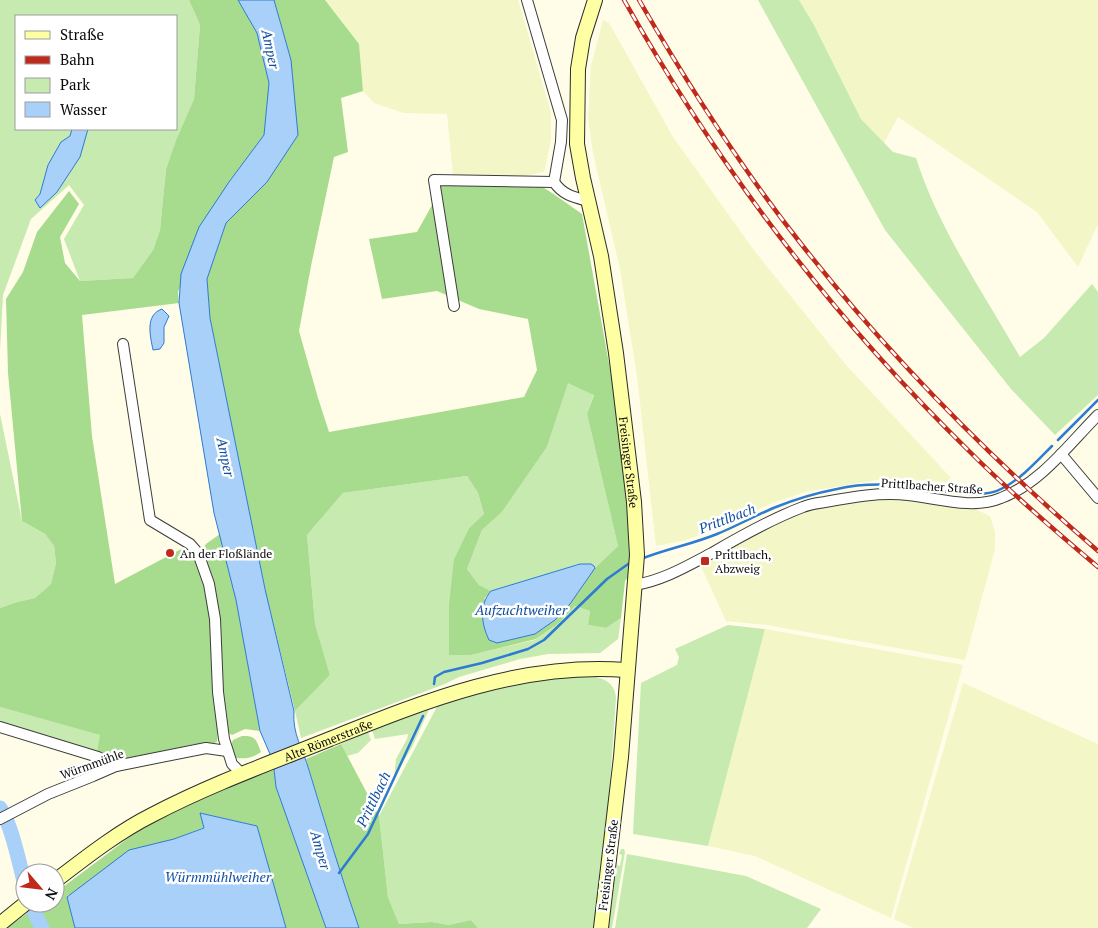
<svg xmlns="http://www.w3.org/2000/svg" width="1098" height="928" viewBox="0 0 1098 928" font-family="'PT Serif',serif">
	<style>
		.farmland { fill: #f3f6c6 }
		.green { fill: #c6eab0; fill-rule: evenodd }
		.forest { fill: #a7db8e; fill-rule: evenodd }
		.water { fill: #a9d0f9; stroke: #2d7bd3 }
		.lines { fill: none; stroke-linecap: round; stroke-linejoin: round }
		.stream { stroke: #2d7bd3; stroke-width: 2.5 }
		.river { stroke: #a9d0f9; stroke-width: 15 }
		.minor-casing { stroke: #3d3d3d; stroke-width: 12 }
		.secondary-casing { stroke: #2c2c2c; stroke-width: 16 }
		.minor { stroke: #fff; stroke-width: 10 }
		.secondary { stroke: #fdffa2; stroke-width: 14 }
		.rail-casing { stroke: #bf2a1d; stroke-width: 4.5 }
		.rail { stroke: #fff; stroke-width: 2.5; stroke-dasharray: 8; stroke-linecap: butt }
		.poi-dot { fill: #bf2a1d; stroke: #fff; stroke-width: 2 }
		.labels { text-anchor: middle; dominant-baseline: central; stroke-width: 5; stroke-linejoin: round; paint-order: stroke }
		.street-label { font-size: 12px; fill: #0a0a0a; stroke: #fff }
		.poi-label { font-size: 12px; fill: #0a0a0a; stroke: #fff; text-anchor: start }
		.water-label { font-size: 14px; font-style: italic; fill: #0f4e9f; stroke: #fff }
	</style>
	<rect width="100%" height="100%" fill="#fffde7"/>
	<g class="farmland">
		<polygon points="325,0 518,0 551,113 551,140 544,172 525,176 453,175 447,114 404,113 374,103 363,91 359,44"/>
		<polygon points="799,0 1098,0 1098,224 1078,267 1037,212 898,117 884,143 861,119 814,25"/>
		<polygon points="603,20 609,23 673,137 753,249 846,365 951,478 946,482 906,479 877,480 805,492 772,503 716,530 682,541 656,546 637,376 620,269 593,153 588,118 591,66"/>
		<polygon points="862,499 905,500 973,508 990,516 995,532 995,549 965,660 767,625 726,621 699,562 761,529 803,511"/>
		<polygon points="765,629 963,665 891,918 755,856 708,846"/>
		<polygon points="963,683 1098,744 1098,928 913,928 894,919"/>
	</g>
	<g class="green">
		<path d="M0 0H189L200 25 194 99 176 140 166 169 160 230 153 250 133 278 80 281 64 239 84 205 69 185 31 219 3 295 0 350ZM16 16H176V129H16Z"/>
		<path d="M758 0H799L814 25 861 119 893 152 916 158C939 230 983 292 1020 357L1044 338 1092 284 1098 292V395L1055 435 1011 389 885 230Z"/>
		<polygon points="568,382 594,394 587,414 618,546 595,568 594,566 580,564 491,591 479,585 467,569 482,530 502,512 547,447"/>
		<polygon points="0,414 22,521 45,534 54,546 56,563 51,584 35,598 17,602 0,608"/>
		<polygon points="467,476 478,493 484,514 469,528 454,559 471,655 535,640 559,623 575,606 590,611 588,625 606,628 621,618 618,639 600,653 548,654 520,659 459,677 445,684 301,738 295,711 330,675 315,624 307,535 343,493"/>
		<polygon points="728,625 765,629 708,846 633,834 641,683 677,665 679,657 675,649"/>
		<path d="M585 674C600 678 615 680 616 698L609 798 599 876 595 928H478L471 920 449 925 432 922 399 924 388 897 379 816 439 703 489 688 550 677Z"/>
		<polygon points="431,705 412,747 394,778 396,759 407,739 408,734 375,739 372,730"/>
		<polygon points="0,707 101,735 97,752 0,723"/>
		<polygon points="368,732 371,740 358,753 347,756 341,744"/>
		<polygon points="621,849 624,849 625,852 612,928 605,928 611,885 616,875 617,865 620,866 622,855 619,854"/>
		<polygon points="627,854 746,876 821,909 807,928 615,928"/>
	</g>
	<g class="forest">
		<path d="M189 0H238L257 33 269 83 264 135 229 182 178 292 179 303 82 315 92 436 115 584 187 546C211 577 211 621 214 659 215 683 217 708 218 732L217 742 208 745 195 744 124 762 97 752 100 735 0 707V608L17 602 35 598 51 584 56 563 54 546 45 534 22 521 8 373 6 299 23 272 37 232 69 191 79 204 60 237 65 263 80 281 133 278 153 250 160 230 166 169 176 140 194 99 200 25Z"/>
		<path d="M274 0H325L359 44 363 91 341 98 348 152 334 157 311 266 299 331 318 398 329 432 524 397 537 370 528 319 479 309 437 291 382 299 369 239 417 232 436 198 430 185 453 175 525 176 552 193 582 214 620 425 626 480 630 548V574L625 581 621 618 606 628 588 625 590 611 575 606 559 623 536 639 471 655H449V605L454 559 469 528 484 514 478 493 467 476 343 493 307 535 315 624 330 675 295 711 265 589 210 318 207 279 226 223 267 182 291 60ZM568 383 594 395 587 414 618 546 595 568 570 604 484 599 491 591 479 585 467 569 482 530 502 512 547 447Z"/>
		<polygon points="220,534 236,600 260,731 245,729 232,735 227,732 222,691 219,617 214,582 202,551 206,544"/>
		<path d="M242 736C256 735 256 740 261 752 252 758 247 759 236 758L231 745 233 740Z"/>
		<polygon points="341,744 379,816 388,897 399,924 432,922 449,925 471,920 478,928 359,928 336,858 306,759"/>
		<polygon points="274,770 276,787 326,928 286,928 257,826 201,813 205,827 174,839 67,896 75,928 7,928 41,903 55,903 55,893 139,830 224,787"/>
	</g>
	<g class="water">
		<path d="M238 0H274L291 60 298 135 267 182 226 223 207 279 210 318 265 589 294 711C292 734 303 749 309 770 325 823 341 876 359 928H326L276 787 273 761 260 731 236 600 214 513 179 303 181 274 199 227 229 182 264 135 269 83 257 33Z"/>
		<polygon points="72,129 88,129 80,157 57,192 40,208 35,200 40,194 48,165 61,142 70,136"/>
		<path d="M162 309 169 316 164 327V343L160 349 153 350C150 335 145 315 162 309Z"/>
		<path d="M580 564H591L594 566 595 568 570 604 555 620 535 634 497 643 489 640C481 623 479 605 491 591Z"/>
		<polygon points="200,813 257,826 286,928 75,928 67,897 129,850 174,839 204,828"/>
	</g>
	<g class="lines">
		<g class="stream">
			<polyline points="1058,440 1098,400"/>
			<path d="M641 559C666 549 693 544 717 534 737 526 756 515 776 507 796 499 816 493 837 489 858 484 888 484 910 486 936 488 979 502 1003 488 1022 478 1037 461 1052 446"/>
			<polyline points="434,684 435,677 444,672 482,663 528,649 544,640 607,579 631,562"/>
			<polyline points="339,873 368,834 423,716"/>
		</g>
		<g class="river">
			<path d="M0 808C12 825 19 863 25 885"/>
			<polyline points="30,903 42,928"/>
		</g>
		<g class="minor-casing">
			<g id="minor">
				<polyline points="527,0 562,120 561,142 554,182"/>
				<path d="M454 306 434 180 554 182C563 195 573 197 588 201"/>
				<polyline points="123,344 150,520 190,544 198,553 209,584 215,619 218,692 224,739 232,764 242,774"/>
				<polyline points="1061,454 1098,498"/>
				<path d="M635 585C664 580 687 566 712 553 741 536 771 519 803 507 810 504 818 503 825 502 852 497 880 492 908 495 937 498 973 510 1001 498 1041 483 1069 444 1098 415"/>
				<polyline points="0,727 98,757 116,766"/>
				<polyline points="0,819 48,794 93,776 116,766 206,748 227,751"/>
			</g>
		</g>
		<g class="secondary-casing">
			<g id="secondary">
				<path id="s1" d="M595 0 583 38 578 69 577 144 583 178 601 256 616 353 634 502 637 555 621 757 601 928"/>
				<path id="s2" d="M55 881C85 858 118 832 152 815 209 785 270 763 330 739 425 701 521 662 626 670"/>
				<polyline points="0,924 26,903"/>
			</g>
		</g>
		<use href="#minor" class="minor"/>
		<use href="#secondary" class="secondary"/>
		<g class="rail-casing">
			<g id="rail">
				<path d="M624 0C717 165 833 318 969 451 1010 492 1054 530 1098 567"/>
				<path d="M639 0C688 85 741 168 802 245 890 357 990 458 1098 551"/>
			</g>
		</g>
		<use href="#rail" class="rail"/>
	</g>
	<g class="poi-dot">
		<circle cx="170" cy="553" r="5"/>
		<rect x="700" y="556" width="10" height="10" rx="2.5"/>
	</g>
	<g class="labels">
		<g class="street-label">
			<text stroke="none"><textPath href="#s1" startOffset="469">Freisinger Straße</textPath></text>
			<text transform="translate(932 486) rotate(4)">Prittlbacher Straße</text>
			<text stroke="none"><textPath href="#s2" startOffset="309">Alte Römerstraße</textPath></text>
			<text transform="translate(92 764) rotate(-20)">Würmmühle</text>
			<text transform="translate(608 865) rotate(-83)">Freisinger Straße</text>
		</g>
		<g class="poi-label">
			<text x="180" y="553">An der Floßlände</text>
			<text x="715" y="554">Prittlbach,<tspan x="715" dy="14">Abzweig</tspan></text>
		</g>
		<g class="water-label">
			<text transform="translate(271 49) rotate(78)">Amper</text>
			<text transform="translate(226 457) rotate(78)">Amper</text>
			<text transform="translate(727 518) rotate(-21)">Prittlbach</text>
			<text x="521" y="609">Aufzuchtweiher</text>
			<text transform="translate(373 799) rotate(-64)">Prittlbach</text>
			<text transform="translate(321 850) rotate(74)">Amper</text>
			<text x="218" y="876">Würmmühlweiher</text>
		</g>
	</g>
	<rect x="15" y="15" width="162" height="115" fill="#ffffff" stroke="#9d9d9d"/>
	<rect x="25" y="31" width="25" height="8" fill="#fdffa2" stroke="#9d9d9d"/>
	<text x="60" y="40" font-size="15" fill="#0a0a0a">Straße</text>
	<rect x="25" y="56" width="25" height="8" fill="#bf2a1d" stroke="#9d9d9d"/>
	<text x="60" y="65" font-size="15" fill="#0a0a0a">Bahn</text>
	<rect x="25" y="78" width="25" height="15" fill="#c6eab0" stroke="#9d9d9d"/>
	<text x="60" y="90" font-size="15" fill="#0a0a0a">Park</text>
	<rect x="25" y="102" width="25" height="15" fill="#a9d0f9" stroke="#9d9d9d"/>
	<text x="60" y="115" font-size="15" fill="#0a0a0a">Wasser</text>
	<g transform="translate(40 888) rotate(118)"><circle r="24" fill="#ffffff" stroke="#9d9d9d"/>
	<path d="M0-4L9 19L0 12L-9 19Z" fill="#bf2a1d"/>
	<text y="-8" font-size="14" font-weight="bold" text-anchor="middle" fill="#0a0a0a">N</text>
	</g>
</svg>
